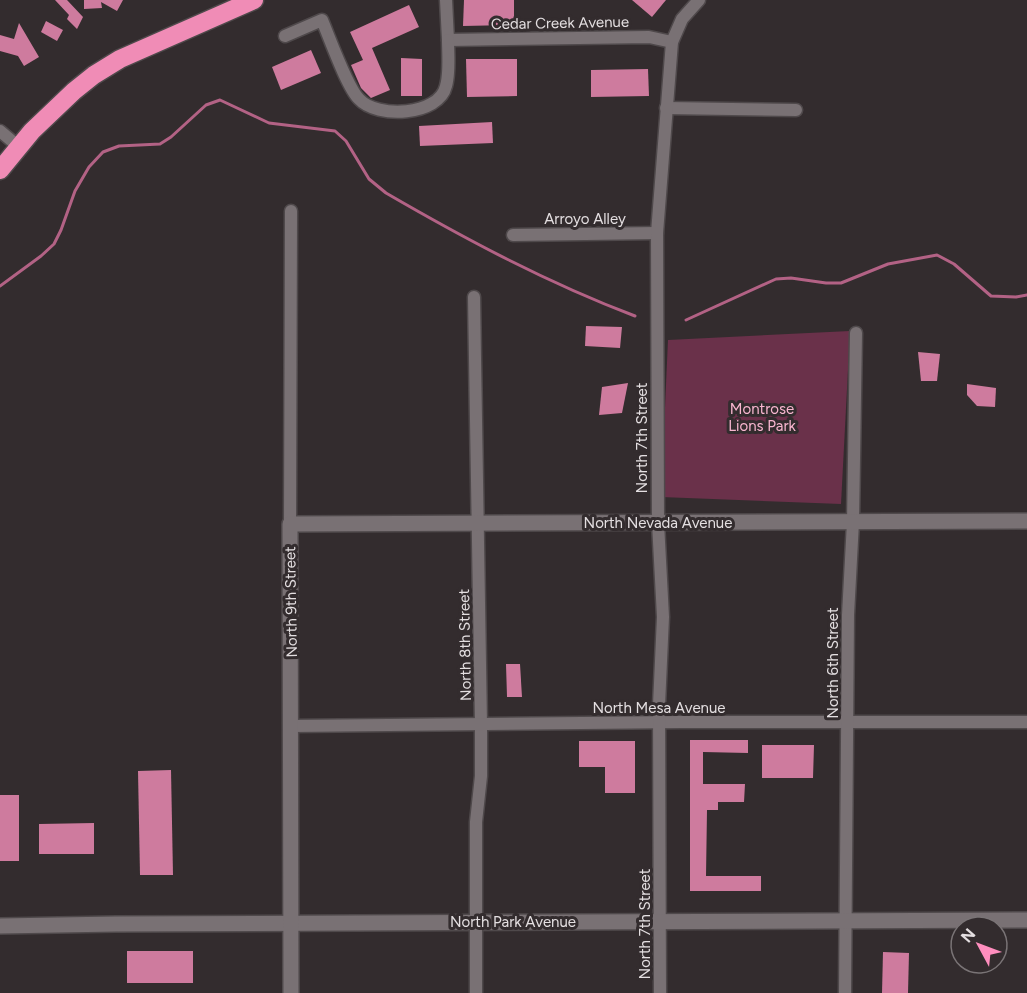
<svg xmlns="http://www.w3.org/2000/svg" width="1027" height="993" viewBox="0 0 1027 993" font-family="Figtree,sans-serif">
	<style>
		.green { fill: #6a314a }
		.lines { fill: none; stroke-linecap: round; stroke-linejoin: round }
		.stream { stroke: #b36285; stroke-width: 3 }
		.building { fill: #ce7b9e }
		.street-casing { stroke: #4f494b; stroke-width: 15 }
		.secondary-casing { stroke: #4f494b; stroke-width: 18 }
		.highway-casing { stroke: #4f494b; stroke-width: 21 }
		.street { stroke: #797174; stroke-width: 12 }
		.secondary { stroke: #797174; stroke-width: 15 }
		.highway { stroke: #f08cb6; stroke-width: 18 }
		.labels { text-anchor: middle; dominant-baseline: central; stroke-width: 6; stroke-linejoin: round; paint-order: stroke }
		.street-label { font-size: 15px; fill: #e4dfe1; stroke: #332c2e }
		.park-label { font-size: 15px; fill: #f9b6d0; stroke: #332c2e }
	</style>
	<rect width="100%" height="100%" fill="#332c2e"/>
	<polygon class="green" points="850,331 841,504 661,497 668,340"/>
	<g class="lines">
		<g class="stream">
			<path d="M0 286 41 256 54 244 61 230 75 191 89 167 103 152 119 146 160 144 171 137 206 105 220 100 269 123 335 131 346 141 369 179 386 193C467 240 548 283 635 316"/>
			<polyline points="686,320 776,279 791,278 826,283 841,283 888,264 937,255 954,264 991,296 1016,297 1027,295"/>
		</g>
	</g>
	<g class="building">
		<polygon points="55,0 67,0 83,17 77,29 67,19 69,15"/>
		<polygon points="84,0 123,0 117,11 101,2 102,8 84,9"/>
		<polygon points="464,0 514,0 514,25 463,26"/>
		<polygon points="632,0 666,0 652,17"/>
		<polygon points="409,5 419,27 372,48 390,90 371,98 361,88 351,65 363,60 350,32"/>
		<polygon points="46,21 63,30 57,41 41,32"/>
		<polygon points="19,23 39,57 24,66 18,56 0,51 0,35 14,39"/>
		<polygon points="311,50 321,73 281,90 272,67"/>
		<polygon points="401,58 422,59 422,96 401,96"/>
		<polygon points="466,59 517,59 517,96 467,97"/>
		<polygon points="648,69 649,96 591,97 591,70"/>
		<polygon points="492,122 493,143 420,146 419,126"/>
		<polygon points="586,326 622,327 620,348 585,346"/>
		<polygon points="918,352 940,354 937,381 921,381"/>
		<polygon points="628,383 622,413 599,415 602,387"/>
		<polygon points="967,384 996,388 995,407 977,406 967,395"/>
		<polygon points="506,664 520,664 522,697 507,697"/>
		<polygon points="690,740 748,740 748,753 703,752 703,784 745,784 744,802 718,802 718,810 707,810 706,876 761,876 761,891 690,891"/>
		<polygon points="579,741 635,741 635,793 605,793 605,767 579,767"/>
		<polygon points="762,745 814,745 813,778 762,778"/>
		<polygon points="171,770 173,875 140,875 138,771"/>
		<rect x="0" y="795" width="19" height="66"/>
		<polygon points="94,823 94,854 39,854 39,824"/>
		<rect x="127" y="951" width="66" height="32"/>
		<polygon points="883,952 909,953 908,993 882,993"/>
	</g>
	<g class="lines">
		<g class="street-casing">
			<g id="street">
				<polyline points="446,0 448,40 649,37 672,42"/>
				<path d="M285 36 322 20C330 39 347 87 359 99 377 119 439 116 446 86 450 72 448 54 448 40"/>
				<polyline points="666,108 796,110"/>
				<polyline points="0,131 19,147"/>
				<polyline points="513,235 657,233"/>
				<polyline points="474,297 481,725 481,776 476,822 476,993"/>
				<polyline points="290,524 291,211"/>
				<polyline points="291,726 680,722 1027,722"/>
				<polyline points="660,993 659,705 663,617 658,523 657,233 672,42 682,19 699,0"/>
				<polyline points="845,993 848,615 853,522 856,333"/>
			</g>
		</g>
		<g class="secondary-casing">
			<g id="secondary">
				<polyline points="0,926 116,924 1027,920"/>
				<polyline points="291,993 290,524 1027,521"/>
			</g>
		</g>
		<g class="highway-casing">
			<polyline id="highway" points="0,170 32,131 74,91 94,75 120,59 254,0"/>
		</g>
		<use href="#street" class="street"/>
		<use href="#secondary" class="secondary"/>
		<use href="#highway" class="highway"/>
	</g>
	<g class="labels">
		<g class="street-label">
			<text transform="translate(560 23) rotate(-1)">Cedar Creek Avenue</text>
			<text x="585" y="219">Arroyo Alley</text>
			<text transform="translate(642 438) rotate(-90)">North 7th Street</text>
			<text x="658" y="523">North Nevada Avenue</text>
			<text transform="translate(291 602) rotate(-91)">North 9th Street</text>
			<text transform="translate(465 645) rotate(-91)">North 8th Street</text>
			<text transform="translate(833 663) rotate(-90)">North 6th Street</text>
			<text x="659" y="708">North Mesa Avenue</text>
			<text x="513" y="922">North Park Avenue</text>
			<text transform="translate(645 924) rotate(-90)">North 7th Street</text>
		</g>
		<g class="park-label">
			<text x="762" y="409">Montrose<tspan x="762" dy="17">Lions Park</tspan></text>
		</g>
	</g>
	<g transform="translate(979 945) rotate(311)"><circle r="28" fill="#332c2e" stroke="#7a7476" stroke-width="1.5"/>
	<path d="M0-4.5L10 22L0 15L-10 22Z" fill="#fe8ebe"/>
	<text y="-9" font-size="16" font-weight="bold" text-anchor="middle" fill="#e4dfe1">N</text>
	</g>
</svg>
